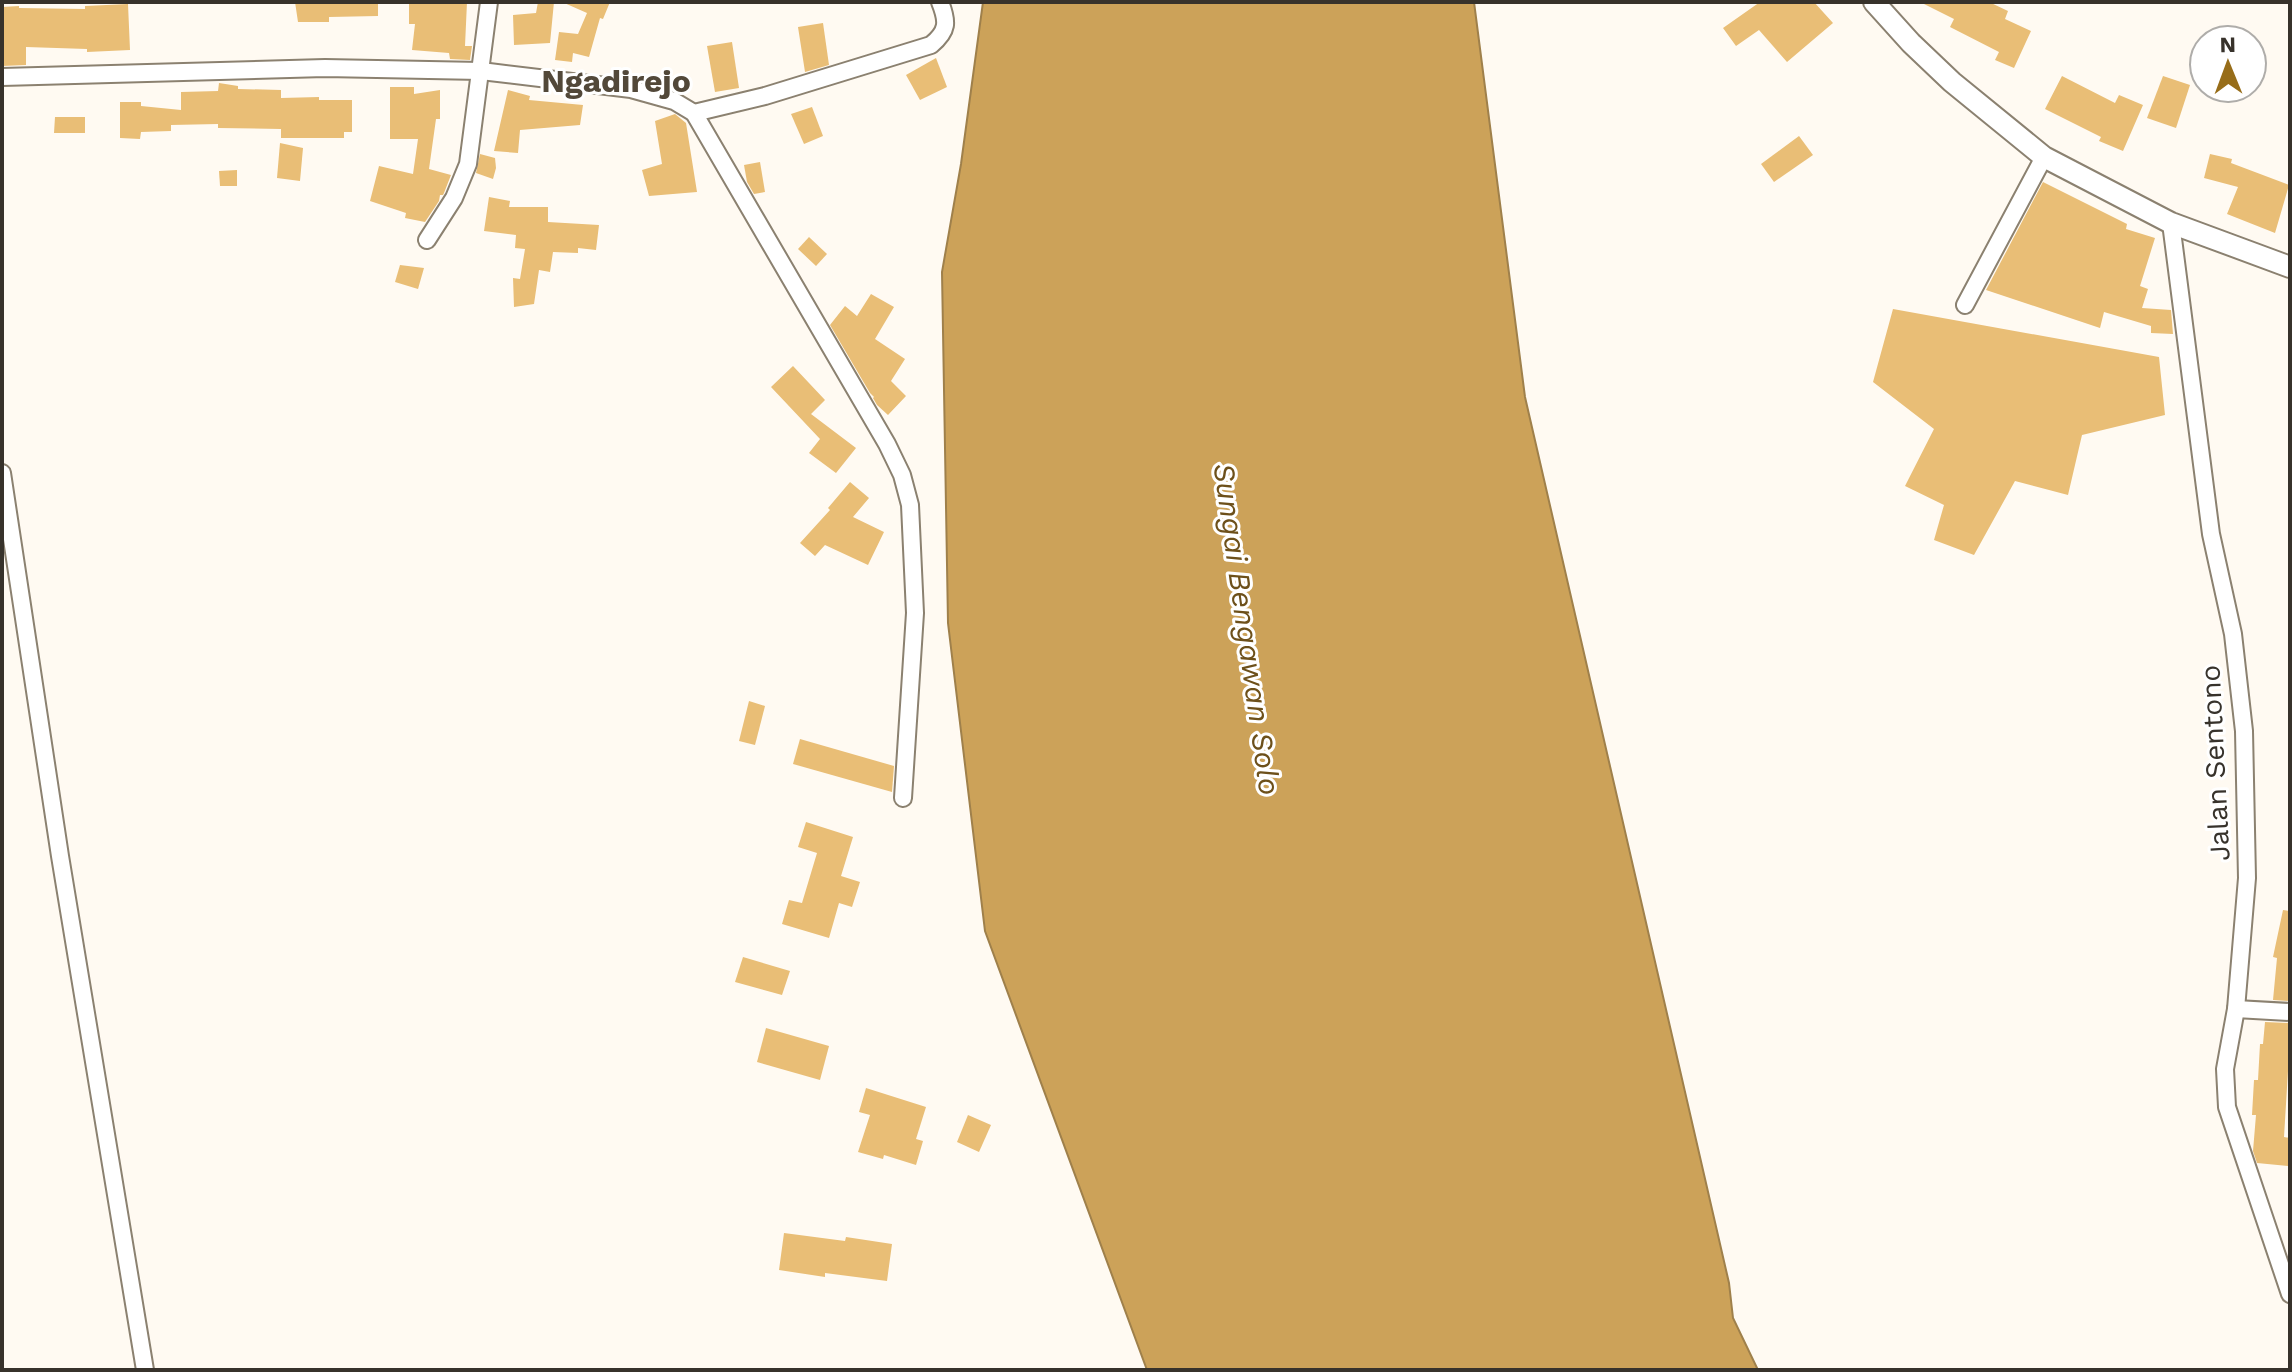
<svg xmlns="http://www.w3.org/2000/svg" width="2292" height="1372" viewBox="0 0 2292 1372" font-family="'Work Sans',sans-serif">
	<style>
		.water { fill: #cca259; stroke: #9f804b; stroke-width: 2 }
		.building { fill: #e9be76 }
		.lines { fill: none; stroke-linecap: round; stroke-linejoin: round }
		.minor-casing { stroke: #8b8170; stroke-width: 20 }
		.tertiary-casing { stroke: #8b8170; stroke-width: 24 }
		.minor { stroke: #fff; stroke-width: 16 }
		.tertiary { stroke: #fff; stroke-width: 20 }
		.labels { text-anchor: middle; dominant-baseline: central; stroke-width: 6; stroke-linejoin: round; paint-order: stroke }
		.street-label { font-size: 28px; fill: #37322b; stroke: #fff }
		.water-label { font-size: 30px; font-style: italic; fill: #6d501a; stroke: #fff }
		.quarter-label { font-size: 32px; font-weight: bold; fill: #524839; stroke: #fff }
	</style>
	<rect width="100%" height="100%" fill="#fffaf2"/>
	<polygon class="water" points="983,2 1474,2 1525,397 1729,1283 1733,1318 1758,1370 1147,1370 985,931 948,623 942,272 961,164"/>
	<g class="building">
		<polygon points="295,2 378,2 378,16 329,17 329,22 298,22"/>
		<polygon points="409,2 467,2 465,46 472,46 470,60 450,59 449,53 412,50 415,24 409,24"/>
		<polygon points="538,2 554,2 550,43 514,45 513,15 536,13"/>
		<polygon points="562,2 610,2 603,19 600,18 589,57 573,53 572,62 555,60 559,32 578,34 587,13"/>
		<polygon points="1760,2 1814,2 1833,23 1787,62 1759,30 1736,46 1723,28"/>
		<polygon points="1920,2 1989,2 2008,11 2005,19 2031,31 2014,68 1995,60 1999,52 1950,27 1954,19"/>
		<polygon points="128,4 130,50 87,52 87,49 26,47 26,65 2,66 2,7 19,6 19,8 85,9 85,6"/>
		<polygon points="823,23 829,65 805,72 798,27"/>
		<polygon points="732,42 739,88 715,92 707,46"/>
		<polygon points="936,58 947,87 920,100 906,75"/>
		<polygon points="2062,76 2115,103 2119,95 2143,105 2123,151 2099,141 2101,137 2045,109"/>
		<polygon points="2163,76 2190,85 2176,128 2147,118"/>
		<polygon points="219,83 238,86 238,89 281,90 281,98 319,97 319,100 352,100 352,132 344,132 344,138 281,138 281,129 218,128 218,124 171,125 171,131 141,132 140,139 120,138 120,102 141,102 141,106 181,110 181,92 218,91"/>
		<polygon points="390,87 414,87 414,94 440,90 440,119 436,119 429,169 451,175 444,193 443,195 440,195 439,201 425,222 405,218 406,213 370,201 379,166 413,174 418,139 390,139"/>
		<polygon points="508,90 530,96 529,100 583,105 580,125 520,130 518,153 494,151"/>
		<polygon points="812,107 823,136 804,144 791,114"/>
		<polygon points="675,114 686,123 697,192 649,196 642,170 662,164 655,121"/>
		<polygon points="55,117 85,117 85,133 54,133"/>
		<polygon points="1799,136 1813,155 1774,182 1761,164"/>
		<polygon points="280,143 303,148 300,181 277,178"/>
		<polygon points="480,154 495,158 496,168 493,179 476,173"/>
		<polygon points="2210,154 2232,159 2231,163 2289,185 2275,233 2227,214 2238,187 2204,178"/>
		<polygon points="760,162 765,192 754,194 747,182 744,165"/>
		<polygon points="237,170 237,186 220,186 219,171"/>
		<polygon points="2043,182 2127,224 2126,229 2155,238 2140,286 2148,289 2142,308 2171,310 2173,334 2151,333 2151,326 2104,312 2100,328 1986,290"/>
		<polygon points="489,197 510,201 509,207 548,207 548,222 599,225 596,250 578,248 578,253 553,252 550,272 539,270 534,304 514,307 513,278 520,279 525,249 515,248 516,235 484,231"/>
		<polygon points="809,237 827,254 816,266 798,249"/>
		<polygon points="400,265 424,268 418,289 395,282"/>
		<polygon points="871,294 894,307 875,339 905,359 891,381 906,396 888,415 877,405 873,398 874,397 870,393 830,325 845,306 857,316"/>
		<polygon points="1893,309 2159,357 2165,415 2082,435 2068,495 2015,481 1974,555 1934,540 1944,505 1905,486 1934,429 1873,382"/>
		<polygon points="793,366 825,400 811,414 856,448 836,473 809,453 820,439 771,387"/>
		<polygon points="850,482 869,498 853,517 884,532 868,565 825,545 815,556 800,543 830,510 828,508"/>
		<polygon points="749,701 765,706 755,745 739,741"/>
		<polygon points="800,739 894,766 892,792 793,764"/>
		<polygon points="806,822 853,837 841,876 860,882 852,907 839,903 829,938 782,924 789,900 802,903 817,853 798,847"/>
		<polygon points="2283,910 2290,911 2290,1001 2273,1000 2277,958 2273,957"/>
		<polygon points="743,957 790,971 782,995 735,982"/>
		<polygon points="2265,1022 2290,1023 2290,1071 2288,1071 2284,1137 2290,1138 2288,1166 2257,1163 2253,1151 2256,1115 2252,1115 2254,1080 2258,1080 2260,1044 2263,1044"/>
		<polygon points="766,1028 829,1046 820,1080 757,1062"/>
		<polygon points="866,1088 926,1107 916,1139 923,1141 916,1165 884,1155 883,1159 858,1152 870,1115 859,1112"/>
		<polygon points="968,1115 991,1125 979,1152 957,1142"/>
		<polygon points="784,1233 845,1241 846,1237 892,1244 887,1281 825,1273 825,1277 779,1270"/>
	</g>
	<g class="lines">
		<g class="minor-casing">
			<g id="minor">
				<path d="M2 77 325 68 481 71 631 89 674 101 694 113 765 96 931 45C948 31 948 22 940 2"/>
				<polyline points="694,113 887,444 902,475 910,505 915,613 903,798"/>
				<polyline points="2171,223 2211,534 2233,634 2244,731 2247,878 2236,1009 2225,1069 2227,1107 2290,1294"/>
				<polyline points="427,240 454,198 468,164 489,2"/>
				<polyline points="1965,305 2044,157"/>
				<polyline points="2,473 60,856 145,1370"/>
				<polyline points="2236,1009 2290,1012"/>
			</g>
		</g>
		<g class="tertiary-casing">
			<polyline id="tertiary" points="1874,2 1911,43 1952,82 2044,157 2171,223 2290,267"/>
		</g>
		<use href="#minor" class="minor"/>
		<use href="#tertiary" class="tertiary"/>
	</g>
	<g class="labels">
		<g class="street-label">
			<text transform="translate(2215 763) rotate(-93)">Jalan Sentono</text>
		</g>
		<g class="water-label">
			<text transform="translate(1247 629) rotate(82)">Sungai Bengawan Solo</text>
		</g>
		<g class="quarter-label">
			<text x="616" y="81">Ngadirejo</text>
		</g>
	</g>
	<rect width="2292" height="1372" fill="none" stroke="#37322b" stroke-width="8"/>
	<g transform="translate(2228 64) rotate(359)"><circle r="38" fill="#ffffff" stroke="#afadaa" stroke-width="2"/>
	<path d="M0-6L14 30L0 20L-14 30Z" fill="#976d19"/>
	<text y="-12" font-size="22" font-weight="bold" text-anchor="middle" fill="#37322b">N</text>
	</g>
</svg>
